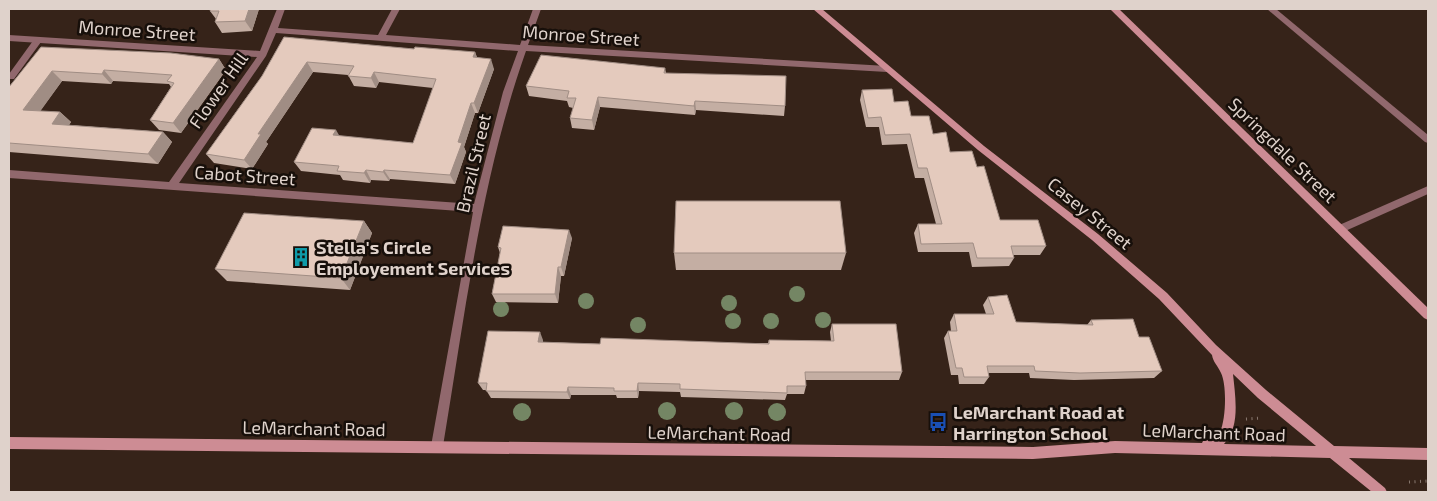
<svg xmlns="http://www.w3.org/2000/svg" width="1437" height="501" viewBox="0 0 1437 501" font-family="'Exo 2',sans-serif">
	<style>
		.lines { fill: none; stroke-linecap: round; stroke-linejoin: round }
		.path { stroke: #88786f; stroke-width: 3; stroke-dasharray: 1 4.5; stroke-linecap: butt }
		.lane { fill: #91686d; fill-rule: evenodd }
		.street { fill: #91686d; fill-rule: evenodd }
		.secondary { fill: #cd8c94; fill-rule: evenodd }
		.tree { fill: #748664 }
		.wall { fill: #c4aea3 }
		.shaded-wall { fill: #a08d84 }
		.building { fill: #e4cabd; stroke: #a08d84 }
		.labels { text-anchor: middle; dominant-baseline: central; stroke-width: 5; stroke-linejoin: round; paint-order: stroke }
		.street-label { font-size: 18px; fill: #dfd2cb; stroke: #170f0a }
		.poi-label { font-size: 18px; font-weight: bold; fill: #dfd2cb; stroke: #170f0a; text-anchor: start }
	</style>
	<rect width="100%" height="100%" fill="#362319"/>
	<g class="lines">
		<g class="path">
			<polyline points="1246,419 1262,418"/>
			<polyline points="1409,482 1428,481"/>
		</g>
		<polygon class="lane" points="38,37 41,38 41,42 14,79 9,79 9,74 35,38"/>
		<g class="street">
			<path d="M277 9H285L278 28 378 35 392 9H400L386 35 520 45 533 9H541L528 45 887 66 891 69 887 72 526 51C481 178 465 314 443 446L441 450 437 452 433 450 431 446 473 212 9 178V170L169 182 257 57 9 41V35L260 51ZM276 33 518 51 503 92 474 204 179 183 266 56Z"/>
			<polygon points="1267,9 1276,9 1428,135 1428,143 1425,142"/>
			<polygon points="1428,186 1428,194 1343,232 1337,232 1335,229 1337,226"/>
		</g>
		<g class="secondary">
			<path d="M813 9H822L984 146 1098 234 1167 293 1216 345 1266 390 1334 446 1428 448V460L1349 458 1385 488 1387 492H1372L1330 458 1115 453 1033 459 9 449V437L1033 447 1115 441 1202 443 1203 441C1209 439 1217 438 1220 432 1226 419 1227 385 1221 373 1218 366 1213 362 1212 355L1159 299 1092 240 978 150ZM1233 374 1258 398 1316 446 1224 444C1241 427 1235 395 1233 374Z"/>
			<polygon points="1110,9 1119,9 1428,308 1428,320 1424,318"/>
		</g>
	</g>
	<g class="tree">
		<circle cx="797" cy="294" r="8"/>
		<circle cx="586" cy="301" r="8"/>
		<circle cx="729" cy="303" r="8"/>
		<circle cx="501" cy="309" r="8"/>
		<circle cx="823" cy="320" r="8"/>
		<circle cx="733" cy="321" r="8"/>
		<circle cx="771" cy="321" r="8"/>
		<circle cx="638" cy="325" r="8"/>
		<circle cx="667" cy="411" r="9"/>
		<circle cx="734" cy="411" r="9"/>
		<circle cx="522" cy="412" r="9"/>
		<circle cx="777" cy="412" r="9"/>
	</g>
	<g class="wall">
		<polygon points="259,9 252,31 222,33 215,22 216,19 210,11"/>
		<polygon points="284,37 414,49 475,52 477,58 494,69 478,113 475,113 464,147 466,152 455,184 390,179 389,181 371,180 370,183 343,180 340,175 301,171 294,162 339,136 413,143 433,88 379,82 376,88 354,86 348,75 313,72 266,142 268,144 252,169 214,163 206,154 262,76"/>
		<polygon points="41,47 219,59 226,70 181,133 159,130 150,120 171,87 169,84 113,81 111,84 62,81 40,111 60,112 71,122 69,125 163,132 172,142 158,164 9,152 9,87"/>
		<polygon points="665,68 666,73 785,106 784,116 696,110 695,115 600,107 594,130 572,128 570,118 573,108 569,107 567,101 529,96 526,86"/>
		<polygon points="862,90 894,102 933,134 950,152 977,167 1000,220 1046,246 1040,255 1013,255 1014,258 1009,266 972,267 969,252 918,252 914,233 918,224 936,224 924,178 915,178 907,144 882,145 879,127 866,127 860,100"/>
		<polygon points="364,221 372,233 350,290 227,281 215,269"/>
		<polygon points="572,238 564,276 561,276 558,303 496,302 492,294 500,253 498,247"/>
		<polygon points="674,253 846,253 841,270 676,270"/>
		<polygon points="988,297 1016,322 1087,325 1091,320 1139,337 1162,371 1154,378 1074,380 1030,378 1029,373 988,373 989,377 984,384 959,384 958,375 951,375 944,338 948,331 951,331 950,322 954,314 986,314 983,305"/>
		<polygon points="832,324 902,372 899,380 805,380 806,386 804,394 787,394 785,400 681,397 680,392 639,391 638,398 617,398 616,395 571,395 570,399 491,398 486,390 483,390 478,383 543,340 543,342 600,344 768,343 769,340 831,341 830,332"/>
	</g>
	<g class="shaded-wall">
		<polygon points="249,9 259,9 252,31 245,21"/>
		<polygon points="475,52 479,62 473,57"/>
		<polygon points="219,59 226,70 181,133 173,123"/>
		<polygon points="491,59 494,69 478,113 474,103"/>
		<polygon points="307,62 313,72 266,142 268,144 252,169 244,160 258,134"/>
		<polygon points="104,70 113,81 111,84 102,74"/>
		<polygon points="52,71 62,81 34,120 23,110"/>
		<polygon points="374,72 379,82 376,88 371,78"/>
		<polygon points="598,97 600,107 594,130 592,120"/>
		<polygon points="695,101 696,110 695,115 694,106"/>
		<polygon points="471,103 475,113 464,147 466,152 455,184 450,175 458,142"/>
		<polygon points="60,112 71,122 63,134 52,124"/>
		<polygon points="336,130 342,140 333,135"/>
		<polygon points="163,132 172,142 158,164 148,154"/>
		<polygon points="366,170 371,180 370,183 364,173"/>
		<polygon points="384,170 390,179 389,181 383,172"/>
		<polygon points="364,221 372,233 350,290 341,278"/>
		<polygon points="569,230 572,238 564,276 561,267"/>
		<polygon points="558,267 561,276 558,303 555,294"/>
		<polygon points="540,332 543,340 542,351 538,342"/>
		<polygon points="638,383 639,391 638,398 637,391"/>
		<polygon points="568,387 571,395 570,399 567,392"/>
	</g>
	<g class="building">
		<polygon points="211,9 249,9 245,21 215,22 219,11 210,11"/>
		<polygon points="284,37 414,49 415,47 475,52 473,57 491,59 474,103 471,103 458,142 462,143 450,175 384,170 383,172 366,170 364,173 337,171 339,166 294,162 312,128 336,130 333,135 413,143 436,79 374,72 371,78 348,76 354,66 307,62 258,134 261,134 244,160 206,154 262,76"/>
		<polygon points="41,47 171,53 219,59 173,123 150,120 174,83 167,81 172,75 104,70 102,74 52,71 23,110 60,112 52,124 163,132 148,154 9,143 9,87"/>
		<polygon points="541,55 665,68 664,73 786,76 785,106 695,101 694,106 598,97 592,120 570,118 576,98 567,98 569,91 526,86"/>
		<polygon points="892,89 894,102 908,101 911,116 929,116 933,134 946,132 950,152 972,151 977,167 984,166 1000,220 1038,220 1046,246 1011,246 1014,258 977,258 973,243 921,244 918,224 942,224 927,168 918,168 910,134 885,135 881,117 868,118 862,90"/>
		<polygon points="676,201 840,201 846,253 674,253"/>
		<polygon points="244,213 364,221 341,278 215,269"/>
		<polygon points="503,226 569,230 561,267 558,267 555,294 492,294 501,248 498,247"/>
		<polygon points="1007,295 1016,322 1093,325 1091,320 1133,319 1139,337 1149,337 1162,371 1080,373 1035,371 1034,366 987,366 989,377 964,377 962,368 956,368 948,331 957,331 954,314 994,314 988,297"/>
		<polygon points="832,324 896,324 902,372 805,372 806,386 787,386 787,393 680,389 680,384 638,383 637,391 614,391 614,388 568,387 567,392 486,391 487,383 478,383 488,331 540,332 538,342 600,344 601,338 769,344 769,340 834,341"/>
	</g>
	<defs>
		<g id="building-bare" transform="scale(1.5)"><path d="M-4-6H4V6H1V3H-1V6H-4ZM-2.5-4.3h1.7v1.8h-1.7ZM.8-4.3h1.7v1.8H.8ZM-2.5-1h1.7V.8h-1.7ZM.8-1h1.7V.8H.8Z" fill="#0f9aa8" stroke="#170f0a" stroke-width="2.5" paint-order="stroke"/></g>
		<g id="bus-bare" transform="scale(1.5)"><path d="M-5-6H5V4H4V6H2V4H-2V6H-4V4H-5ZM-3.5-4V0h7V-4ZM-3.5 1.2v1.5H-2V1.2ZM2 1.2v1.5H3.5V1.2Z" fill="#1a4fb4" stroke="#170f0a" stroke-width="2.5" paint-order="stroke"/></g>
	</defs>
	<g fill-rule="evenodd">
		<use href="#building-bare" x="301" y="257"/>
		<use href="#bus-bare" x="938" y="422"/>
	</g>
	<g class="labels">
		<g class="street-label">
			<text transform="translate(137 30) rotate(4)">Monroe Street</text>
			<text transform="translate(581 35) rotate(4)">Monroe Street</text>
			<text transform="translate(218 90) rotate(-55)">Flower Hill</text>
			<text transform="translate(1283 150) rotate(44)">Springdale Street</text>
			<text transform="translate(473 163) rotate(-77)">Brazil Street</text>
			<text transform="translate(245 175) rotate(4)">Cabot Street</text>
			<text transform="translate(1090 213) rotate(39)">Casey Street</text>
			<text transform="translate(314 428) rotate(1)">LeMarchant Road</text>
			<text transform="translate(1214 432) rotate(2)">LeMarchant Road</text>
			<text transform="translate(719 433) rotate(1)">LeMarchant Road</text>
		</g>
		<g class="poi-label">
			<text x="316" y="247">Stella's Circle<tspan x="316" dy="21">Employement Services</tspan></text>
			<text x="953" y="412">LeMarchant Road at<tspan x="953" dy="21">Harrington School</tspan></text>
		</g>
	</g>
	<rect width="1437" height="501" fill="none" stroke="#dfd2cb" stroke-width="20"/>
</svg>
